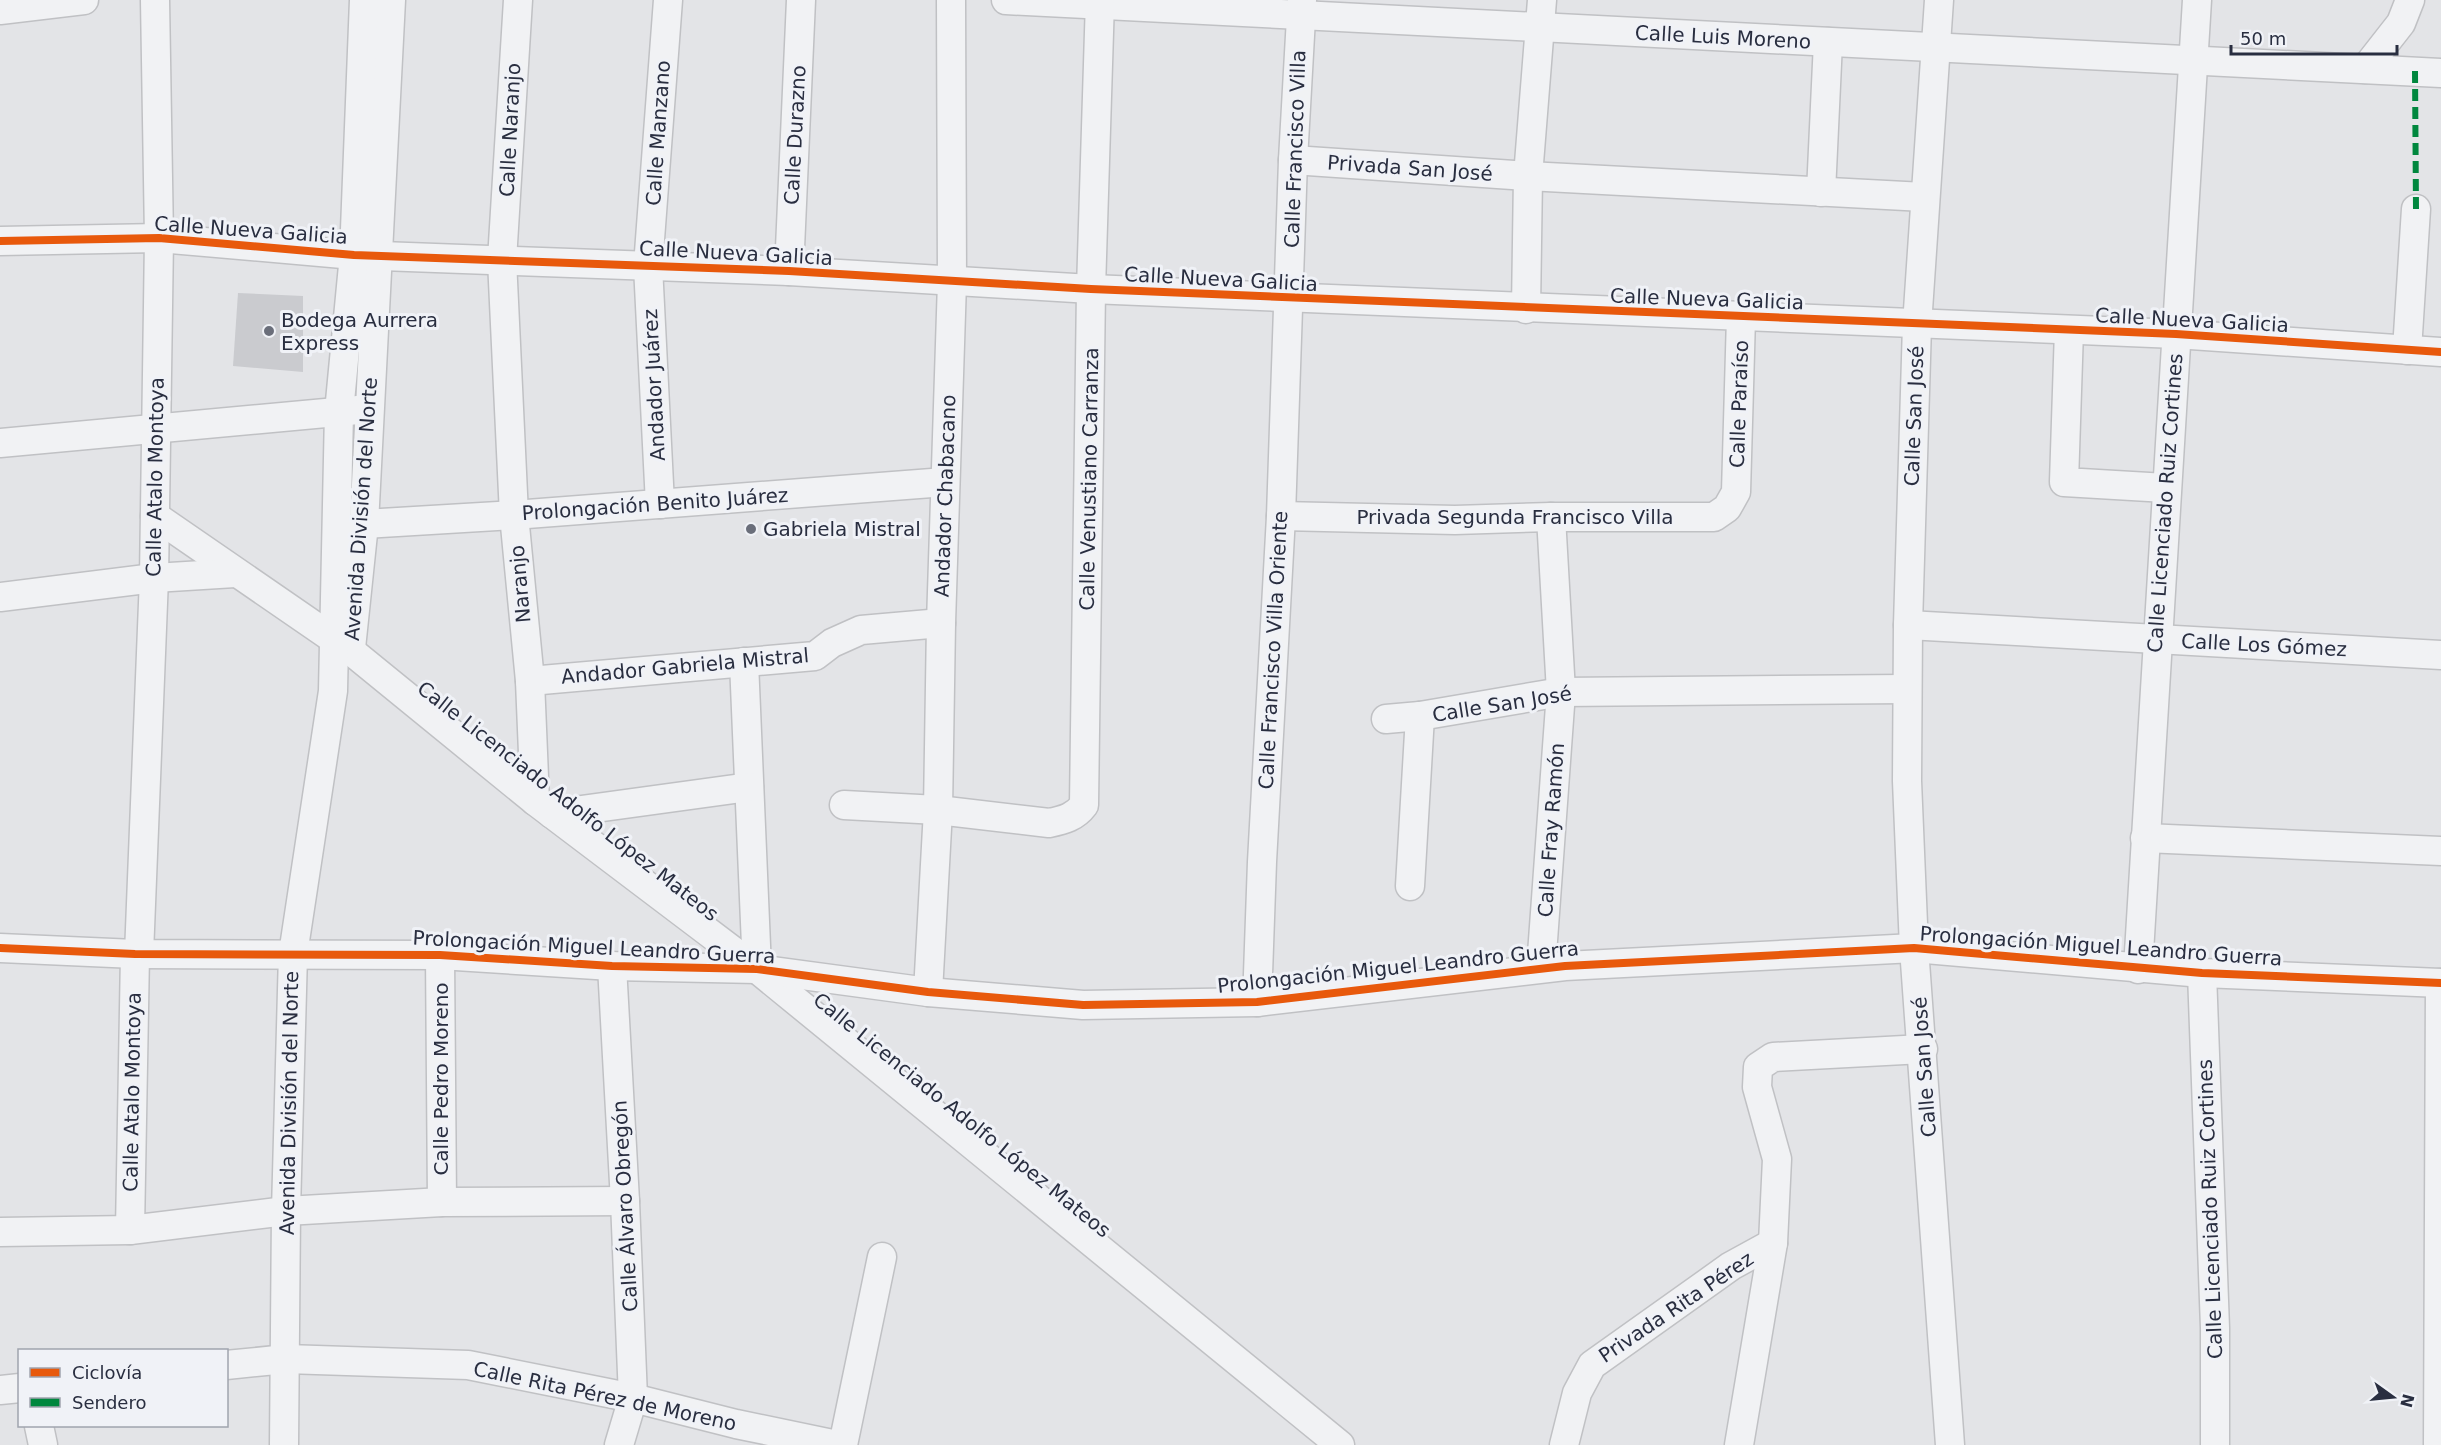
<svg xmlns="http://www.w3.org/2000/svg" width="2441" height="1445" viewBox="0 0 2441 1445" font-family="'DejaVu Sans',sans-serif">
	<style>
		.building { fill: #cacbcf }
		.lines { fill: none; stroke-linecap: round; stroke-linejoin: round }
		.minor-casing { stroke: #c0c1c4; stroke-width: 31 }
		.minor { stroke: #f1f2f4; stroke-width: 28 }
		.quiet { stroke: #00873e; stroke-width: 6; stroke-dasharray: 12 6; stroke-linecap: butt }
		.cycleway-casing { stroke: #f0f2f7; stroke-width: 11 }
		.cycleway { stroke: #e8590c; stroke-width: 8 }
		.poi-dot { fill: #6a6e7a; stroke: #f0f2f7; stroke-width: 2 }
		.labels { text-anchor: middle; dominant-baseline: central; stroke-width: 6; stroke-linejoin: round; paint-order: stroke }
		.street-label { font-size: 20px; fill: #292e40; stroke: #f0f2f7 }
		.poi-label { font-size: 20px; fill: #292e40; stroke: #f0f2f7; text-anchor: start }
	</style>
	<rect width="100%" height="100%" fill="#e3e4e7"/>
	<polygon class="building" points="238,293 303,296 303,372 233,366"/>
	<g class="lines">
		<g class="minor-casing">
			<g id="minor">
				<polyline points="518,0 502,260 514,515 530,681 535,801"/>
				<polyline points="1006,0 2441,73"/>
				<polyline points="1939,0 1917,325 1908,625 1907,781 1914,948 1950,1445"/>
				<polyline points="0,10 84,0"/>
				<polyline points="2365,69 2401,23 2410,0"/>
				<polyline points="1293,160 1528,176 1924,197"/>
				<polyline points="1821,192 1828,42"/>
				<polyline points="0,241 159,238 354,255 789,271 1091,289 2176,334 2441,352"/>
				<polyline points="789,271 801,0"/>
				<polyline points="1526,309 1528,176 1542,0"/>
				<polyline points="2069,330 2064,482 2166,488"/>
				<polyline points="2407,350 2416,209"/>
				<polyline points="0,443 358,410"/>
				<polyline points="660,504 648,266 668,0"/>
				<polyline points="155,516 351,651 535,801 757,969 1340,1445"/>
				<polyline points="1281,516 1455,520 1551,517 1714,517 1727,508 1736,492 1741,317"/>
				<polyline points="364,524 514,515 945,482"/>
				<polyline points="0,597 154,578 235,573"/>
				<polyline points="1908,625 2441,655"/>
				<polyline points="351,648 364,524 391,0"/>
				<polyline points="744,662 757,969"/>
				<polyline points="530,681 815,656 832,643 861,630 941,623"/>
				<polyline points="1386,719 1420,716 1561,692 1906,689"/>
				<path d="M844 805 938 810 1049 823C1064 820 1075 817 1084 805L1091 289 1100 0"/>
				<polyline points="552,814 749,787"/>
				<polyline points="2145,838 2441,851"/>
				<polyline points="1410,886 1420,716"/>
				<polyline points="0,948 135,954 440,955 612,966 757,969 928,992 1083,1005 1257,1002 1565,966 1914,948 2202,973 2441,983"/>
				<polyline points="139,954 154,578 159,238 155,0"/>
				<polyline points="440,955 442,1202"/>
				<polyline points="612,966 625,1201 633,1398 619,1445"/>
				<polyline points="1541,968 1561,692 1551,517"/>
				<polyline points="2138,969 2197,0"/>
				<polyline points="2202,973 2215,1328 2215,1445"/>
				<polyline points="928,992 938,810 941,623 952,282 951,0"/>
				<polyline points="1257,1002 1262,862 1281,516 1293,160 1302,0"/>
				<polyline points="130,1230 135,954"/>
				<polyline points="0,1232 130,1230 286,1211 442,1202 625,1201"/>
				<polyline points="226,1365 286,1359 468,1365 633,1398 736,1424 837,1445"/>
				<polyline points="0,1390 20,1388"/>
				<polyline points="39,1426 43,1445"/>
				<polyline points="284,1445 286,1211 293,954 333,691 339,412 354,255 364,0"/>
				<polyline points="843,1445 882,1257"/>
				<polyline points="1564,1445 1577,1393 1592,1365 1731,1266 1773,1243"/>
				<polyline points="1739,1445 1773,1243 1777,1159 1757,1087 1758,1067 1773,1057 1923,1049"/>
				<polyline points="2438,1445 2440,983"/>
			</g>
		</g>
		<use href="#minor" class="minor"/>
		<polyline class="quiet" points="2415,71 2416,209"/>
		<g class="cycleway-casing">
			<g id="cycleway">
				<polyline points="0,241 159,238 354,255 789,271 1091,289 2176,334 2441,352"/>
				<polyline points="0,948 135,954 440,955 612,966 757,969 928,992 1083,1005 1257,1002 1565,966 1914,948 2202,973 2441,983"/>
			</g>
		</g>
		<use href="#cycleway" class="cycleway"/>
	</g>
	<g class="poi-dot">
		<circle cx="269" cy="331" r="6"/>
		<circle cx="751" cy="529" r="6"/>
	</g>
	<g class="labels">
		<g class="street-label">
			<text transform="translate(1723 37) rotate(3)">Calle Luis Moreno</text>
			<text transform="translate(510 130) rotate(-87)">Calle Naranjo</text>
			<text transform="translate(658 133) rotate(-86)">Calle Manzano</text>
			<text transform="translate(795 135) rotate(-87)">Calle Durazno</text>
			<text transform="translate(1295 149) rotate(-88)">Calle Francisco Villa</text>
			<text transform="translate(1410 168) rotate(4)">Privada San José</text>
			<text transform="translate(251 230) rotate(4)">Calle Nueva Galicia</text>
			<text transform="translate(736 253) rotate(3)">Calle Nueva Galicia</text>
			<text transform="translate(1221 279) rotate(3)">Calle Nueva Galicia</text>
			<text transform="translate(1707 299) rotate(2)">Calle Nueva Galicia</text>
			<text transform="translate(2192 320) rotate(3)">Calle Nueva Galicia</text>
			<text transform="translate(654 385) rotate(-93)">Andador Juárez</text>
			<text transform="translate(1739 404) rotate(-88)">Calle Paraíso</text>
			<text transform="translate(1914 416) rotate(-88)">Calle San José</text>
			<text transform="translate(155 477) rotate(-89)">Calle Atalo Montoya</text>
			<text transform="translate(1089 479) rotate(-89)">Calle Venustiano Carranza</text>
			<text transform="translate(945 496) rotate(-88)">Andador Chabacano</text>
			<text transform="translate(2165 503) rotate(-86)">Calle Licenciado Ruiz Cortines</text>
			<text transform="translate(655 504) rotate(-4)">Prolongación Benito Juárez</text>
			<text transform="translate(361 509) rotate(-86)">Avenida División del Norte</text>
			<text x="1515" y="517">Privada Segunda Francisco Villa</text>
			<text transform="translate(520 584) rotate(-95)">Naranjo</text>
			<text transform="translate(2264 645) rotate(3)">Calle Los Gómez</text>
			<text transform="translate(1273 650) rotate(-87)">Calle Francisco Villa Oriente</text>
			<text transform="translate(685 666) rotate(-5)">Andador Gabriela Mistral</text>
			<text transform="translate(1502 704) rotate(-9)">Calle San José</text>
			<text transform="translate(568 801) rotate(38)">Calle Licenciado Adolfo López Mateos</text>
			<text transform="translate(1551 830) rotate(-86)">Calle Fray Ramón</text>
			<text transform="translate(2101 946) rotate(4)">Prolongación Miguel Leandro Guerra</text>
			<text transform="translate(594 947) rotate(3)">Prolongación Miguel Leandro Guerra</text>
			<text transform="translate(1398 967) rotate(-6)">Prolongación Miguel Leandro Guerra</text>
			<text transform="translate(1924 1067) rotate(-94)">Calle San José</text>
			<text transform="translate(441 1079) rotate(-90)">Calle Pedro Moreno</text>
			<text transform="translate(132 1092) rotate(-89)">Calle Atalo Montoya</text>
			<text transform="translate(289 1103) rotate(-89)">Avenida División del Norte</text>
			<text transform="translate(962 1115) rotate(39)">Calle Licenciado Adolfo López Mateos</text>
			<text transform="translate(625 1206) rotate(-93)">Calle Álvaro Obregón</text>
			<text transform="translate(2210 1209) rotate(-92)">Calle Licenciado Ruiz Cortines</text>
			<text transform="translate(1676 1307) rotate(-34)">Privada Rita Pérez</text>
			<text transform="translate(605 1396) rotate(12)">Calle Rita Pérez de Moreno</text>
		</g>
		<g class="poi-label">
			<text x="281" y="320">Bodega Aurrera<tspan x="281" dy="23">Express</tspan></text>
			<text x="763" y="529">Gabriela Mistral</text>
		</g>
	</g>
	<rect x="18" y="1349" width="210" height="78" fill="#f0f2f7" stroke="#a0a4ae" stroke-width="1.5"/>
	<rect x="30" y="1368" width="30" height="9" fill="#e8590c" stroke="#a0a4ae" stroke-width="1.5"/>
	<text x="72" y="1379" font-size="18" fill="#292e40">Ciclovía</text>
	<rect x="30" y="1398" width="30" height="9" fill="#00873e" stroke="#a0a4ae" stroke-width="1.5"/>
	<text x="72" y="1409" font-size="18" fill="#292e40">Sendero</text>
	<g transform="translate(2393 1397) rotate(105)" stroke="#f0f2f7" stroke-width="4.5" paint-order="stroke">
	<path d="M0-4.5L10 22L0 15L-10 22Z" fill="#292e40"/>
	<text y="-9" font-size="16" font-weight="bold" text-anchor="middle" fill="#292e40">N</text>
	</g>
	<path d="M2231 45v9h166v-9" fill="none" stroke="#292e40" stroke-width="3"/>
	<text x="2240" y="45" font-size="18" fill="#292e40" stroke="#f0f2f7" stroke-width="4.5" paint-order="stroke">50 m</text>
</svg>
